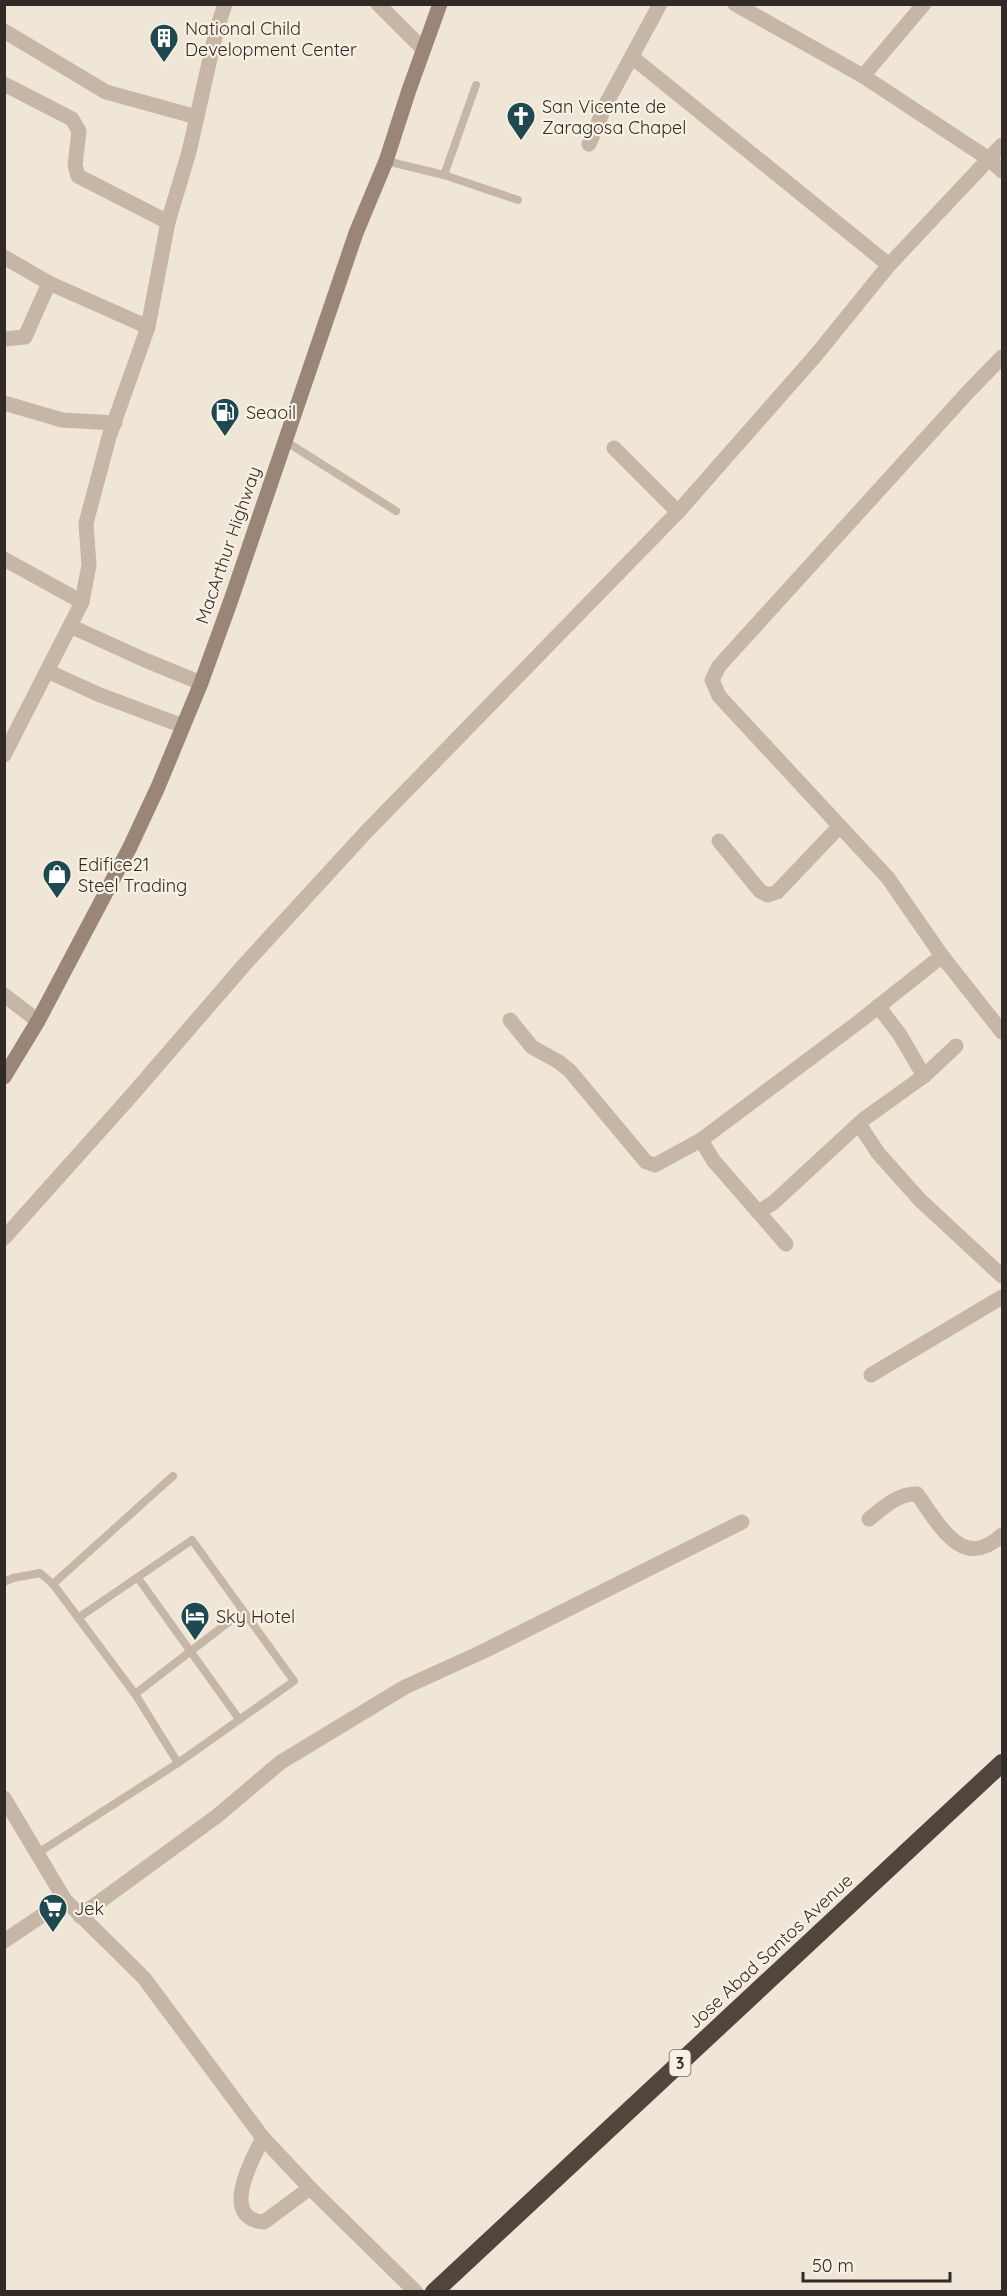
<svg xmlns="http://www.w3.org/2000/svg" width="1007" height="2296" viewBox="0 0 1007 2296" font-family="Quicksand,sans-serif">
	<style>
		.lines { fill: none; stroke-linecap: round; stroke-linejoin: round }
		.lane { stroke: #c6b6a5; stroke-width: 8 }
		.street { stroke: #c6b6a5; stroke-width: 15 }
		.secondary { stroke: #998677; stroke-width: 15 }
		.highway { stroke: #52453d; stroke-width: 18 }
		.labels { text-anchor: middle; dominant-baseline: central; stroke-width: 4.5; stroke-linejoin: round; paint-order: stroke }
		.shield { fill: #f7f0e3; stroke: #6d655f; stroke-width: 1.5 }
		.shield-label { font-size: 16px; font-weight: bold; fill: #322a26 }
		.poi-label { font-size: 18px; fill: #322a26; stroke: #f7f0e3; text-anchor: start }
		.street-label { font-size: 18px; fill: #322a26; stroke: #f7f0e3 }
	</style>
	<rect width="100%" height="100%" fill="#efe6d8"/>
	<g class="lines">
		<g class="lane">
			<polyline points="386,161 444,175 518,200"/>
			<polyline points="444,175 476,85"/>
			<polyline points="285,441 396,511"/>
			<polyline points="138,1578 239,1719"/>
			<polyline points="4,1582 13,1578 40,1573 53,1584 135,1694 178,1763"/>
			<polyline points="53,1584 173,1476"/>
			<polyline points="135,1694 243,1611"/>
			<polyline points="38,1853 178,1763 294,1681 192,1540 78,1618"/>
		</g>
		<g class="street">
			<polyline points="378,4 423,49"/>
			<polyline points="735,4 863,76 989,159 1002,171"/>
			<polyline points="4,31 106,92 197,117"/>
			<polyline points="632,57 889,265"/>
			<polyline points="863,76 924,4"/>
			<polyline points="4,84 72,119 79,131 75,165 78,176 168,222"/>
			<polyline points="589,144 606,104 660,4"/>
			<polyline points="4,257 49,283"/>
			<polyline points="4,339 25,337 49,283 148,327"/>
			<polyline points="1002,357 968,392 719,666 712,680 719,696 888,878 942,956 1002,1032"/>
			<polyline points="4,403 62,420 115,423"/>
			<polyline points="614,448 678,512"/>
			<polyline points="4,559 82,602"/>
			<polyline points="47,671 100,695 183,726"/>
			<polyline points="201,683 145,660 70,626 82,602 89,565 86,523 109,437 148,327 168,222 189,152 216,32 225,4"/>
			<polyline points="4,755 70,626"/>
			<polyline points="719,841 760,891 768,895 777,892 839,827"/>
			<polyline points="4,995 38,1021"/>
			<polyline points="878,1006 900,1035 924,1076"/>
			<polyline points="510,1020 532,1047 559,1062 570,1071 646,1162 655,1165 701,1140 860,1021 942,956"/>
			<polyline points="859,1124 878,1153 920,1200 1002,1276"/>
			<polyline points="701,1140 713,1160 786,1244"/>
			<polyline points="758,1212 773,1203 864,1119 924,1076 956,1046"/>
			<polyline points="4,1238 131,1096 245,964 367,831 678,512 816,355 889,265 1002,145"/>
			<polyline points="871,1375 1002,1297"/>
			<path d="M869 1519C883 1508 898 1493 917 1494 939 1524 962 1572 1002 1535"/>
			<polyline points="4,1798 65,1900 144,1978 263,2138 310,2188 416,2292"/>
			<polyline points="80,1916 217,1816 281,1762 405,1687 482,1652 742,1522"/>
			<polyline points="4,1941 65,1900"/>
			<path d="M263 2138C252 2159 219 2219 264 2222L310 2188"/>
		</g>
		<polyline class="secondary" points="4,1077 38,1021 130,847 158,787 201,683 231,600 356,233 386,161 409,90 440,4"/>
		<polyline class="highway" points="434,2292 1002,1763"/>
	</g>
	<defs>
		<g id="building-pin" transform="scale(1.5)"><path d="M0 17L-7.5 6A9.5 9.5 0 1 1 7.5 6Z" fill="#1e4950" stroke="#f7f0e3"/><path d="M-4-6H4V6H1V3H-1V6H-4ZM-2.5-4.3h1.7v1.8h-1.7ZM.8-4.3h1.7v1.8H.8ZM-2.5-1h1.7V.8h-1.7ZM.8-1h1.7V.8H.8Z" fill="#fff"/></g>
		<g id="church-pin" transform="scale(1.5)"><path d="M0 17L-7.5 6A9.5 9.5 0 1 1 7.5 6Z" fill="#1e4950" stroke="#f7f0e3"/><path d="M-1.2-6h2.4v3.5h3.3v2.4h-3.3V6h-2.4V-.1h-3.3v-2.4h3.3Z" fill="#fff"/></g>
		<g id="fuel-pin" transform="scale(1.5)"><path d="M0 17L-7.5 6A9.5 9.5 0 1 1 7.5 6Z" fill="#1e4950" stroke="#f7f0e3"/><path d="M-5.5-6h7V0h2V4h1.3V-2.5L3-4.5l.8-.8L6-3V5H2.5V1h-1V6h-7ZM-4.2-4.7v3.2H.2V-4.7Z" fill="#fff"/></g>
		<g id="shop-pin" transform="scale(1.5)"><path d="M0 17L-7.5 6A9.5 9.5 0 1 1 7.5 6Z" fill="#1e4950" stroke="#f7f0e3"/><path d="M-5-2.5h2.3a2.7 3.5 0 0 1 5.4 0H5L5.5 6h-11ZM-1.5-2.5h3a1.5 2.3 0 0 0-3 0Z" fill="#fff"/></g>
		<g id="hotel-pin" transform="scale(1.5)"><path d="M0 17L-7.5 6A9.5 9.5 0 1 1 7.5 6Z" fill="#1e4950" stroke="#f7f0e3"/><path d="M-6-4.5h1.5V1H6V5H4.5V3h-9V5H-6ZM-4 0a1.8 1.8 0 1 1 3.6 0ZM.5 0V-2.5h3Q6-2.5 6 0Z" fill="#fff"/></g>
		<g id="supermarket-pin" transform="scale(1.5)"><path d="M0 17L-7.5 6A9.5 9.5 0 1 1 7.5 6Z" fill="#1e4950" stroke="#f7f0e3"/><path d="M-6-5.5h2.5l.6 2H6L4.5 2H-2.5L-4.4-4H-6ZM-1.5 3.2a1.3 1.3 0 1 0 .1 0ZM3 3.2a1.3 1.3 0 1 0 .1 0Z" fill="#fff"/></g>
	</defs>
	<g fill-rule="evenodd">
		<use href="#building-pin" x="164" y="38"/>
		<use href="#church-pin" x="521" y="116"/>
		<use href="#fuel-pin" x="225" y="412"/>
		<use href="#shop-pin" x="57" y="874"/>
		<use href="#hotel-pin" x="195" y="1616"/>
		<use href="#supermarket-pin" x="53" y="1908"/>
	</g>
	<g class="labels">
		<rect class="shield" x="669.5" y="2050" width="21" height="26" rx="4.5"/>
		<g class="shield-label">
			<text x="680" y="2063">3</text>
		</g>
		<g class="poi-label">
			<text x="185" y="28">National Child<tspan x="185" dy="21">Development Center</tspan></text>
			<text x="542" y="106">San Vicente de<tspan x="542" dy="21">Zaragosa Chapel</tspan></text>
			<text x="246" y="412">Seaoil</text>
			<text x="78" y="864">Edifice21<tspan x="78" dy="21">Steel Trading</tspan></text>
			<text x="216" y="1616">Sky Hotel</text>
			<text x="74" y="1908">Jek</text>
		</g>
		<g class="street-label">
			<text transform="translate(228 545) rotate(-71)">MacArthur Highway</text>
			<text transform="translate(770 1951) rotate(-43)">Jose Abad Santos Avenue</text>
		</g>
	</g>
	<rect width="1007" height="2296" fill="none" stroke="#322a26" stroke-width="12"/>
	<path d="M803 2272v9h147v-9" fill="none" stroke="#322a26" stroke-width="3"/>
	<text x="812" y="2272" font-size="18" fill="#322a26" stroke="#f7f0e3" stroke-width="4.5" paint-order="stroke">50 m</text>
</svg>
